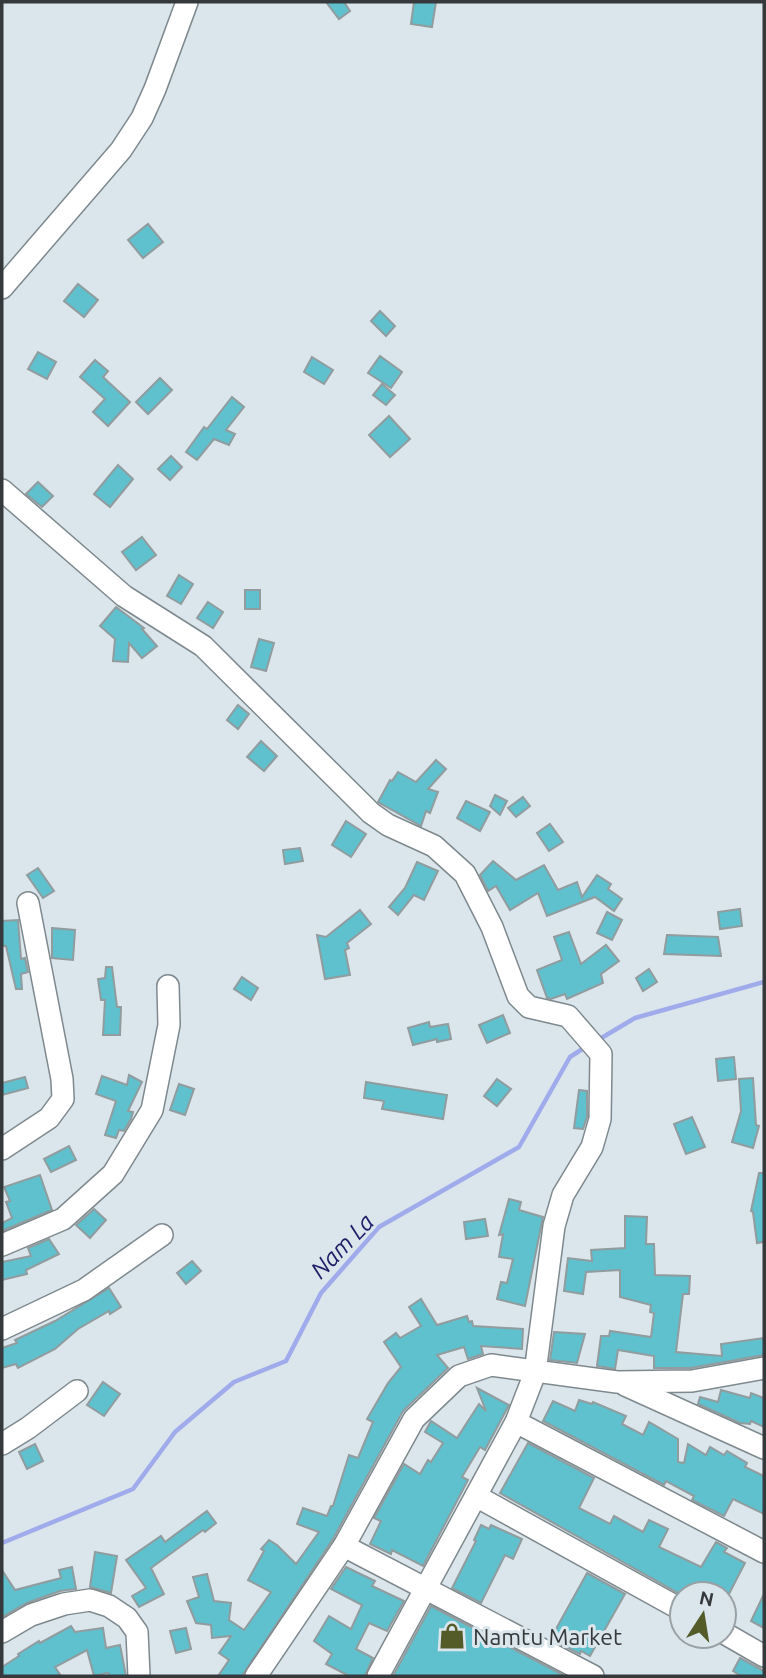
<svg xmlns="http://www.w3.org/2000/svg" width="766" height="1678" viewBox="0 0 766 1678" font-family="Ubuntu,sans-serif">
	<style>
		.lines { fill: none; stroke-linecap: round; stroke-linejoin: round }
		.stream { stroke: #a0abec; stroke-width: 4.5 }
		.building { fill: #5fc0ce; stroke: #909c9e; stroke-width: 2 }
		.minor-casing { stroke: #7e898e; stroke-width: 24 }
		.minor { stroke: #fff; stroke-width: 21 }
		.labels { text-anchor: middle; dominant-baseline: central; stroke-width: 6; stroke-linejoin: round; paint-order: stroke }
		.poi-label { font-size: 23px; fill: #35393b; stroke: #dbe6ec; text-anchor: start }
		.water-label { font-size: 24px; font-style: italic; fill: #202069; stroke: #dbe6ec }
	</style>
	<rect width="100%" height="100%" fill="#dbe6ec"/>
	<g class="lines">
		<g class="stream">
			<polyline points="598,1040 635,1018 764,982"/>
			<polyline points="2,1543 133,1489 175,1432 234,1382 286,1361 321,1293 379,1227 519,1147 570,1057 587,1046"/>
		</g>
	</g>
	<g class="building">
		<polygon points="326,2 344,2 350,11 339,19"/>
		<polygon points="414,2 436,2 432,27 411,24"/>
		<polygon points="148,224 163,242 143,258 128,240"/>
		<polygon points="78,284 98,300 84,317 64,301"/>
		<polygon points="380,311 395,326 386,336 371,321"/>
		<polygon points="38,352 56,362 47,379 28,369"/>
		<polygon points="380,356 402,372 391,388 368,373"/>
		<polygon points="312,357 333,370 324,384 304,372"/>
		<polygon points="95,360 108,371 103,377 130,402 108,426 93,412 105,399 80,377"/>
		<polygon points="160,378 172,390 148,414 136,402"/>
		<polygon points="382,384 395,395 386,405 373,395"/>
		<polygon points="232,397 244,407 226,430 235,434 229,445 214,439 197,460 186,452 204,427 207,429"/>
		<polygon points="389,416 410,439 390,457 369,435"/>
		<polygon points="171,456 182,467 170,480 158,469"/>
		<polygon points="118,465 133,479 110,507 94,494"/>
		<polygon points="38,482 53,496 42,507 26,494"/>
		<polygon points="142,537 156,555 136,570 122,552"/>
		<polygon points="179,575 193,584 181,604 167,596"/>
		<rect x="245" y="590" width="15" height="19"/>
		<polygon points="208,602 223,612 213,628 197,618"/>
		<polygon points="116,607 144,628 142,629 157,646 142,658 129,643 128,662 113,661 115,639 100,626"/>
		<polygon points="259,639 274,643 266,671 251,667"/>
		<polygon points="238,705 249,714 238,729 227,720"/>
		<polygon points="261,741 277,756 264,771 247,757"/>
		<polygon points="436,760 446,769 428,789 438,792 430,813 426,811 421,826 378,802 390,780 392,781 398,772 416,782"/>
		<polygon points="495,795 507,801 500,815 490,806"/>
		<polygon points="523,797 530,806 516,817 508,808"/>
		<polygon points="466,801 490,812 480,831 457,818"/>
		<polygon points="346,821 366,834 351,857 332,845"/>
		<polygon points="550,824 563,842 549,851 537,833"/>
		<polygon points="300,848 303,861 285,864 283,850"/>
		<polygon points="493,861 516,880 544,865 558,890 577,882 582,897 597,875 611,884 608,889 622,899 614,911 595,897 547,916 538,893 510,910 496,886 488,891 480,875"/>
		<polygon points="417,862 438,871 424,900 414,895 398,915 389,907 405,888"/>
		<polygon points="38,868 54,891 43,898 27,875"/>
		<polygon points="740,909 742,926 720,929 718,912"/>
		<polygon points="360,910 371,924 347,943 349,948 345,950 350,975 325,979 317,935 326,937"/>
		<polygon points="607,912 622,920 612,940 597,933"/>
		<polygon points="18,920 21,959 25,958 28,972 21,974 22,989 16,989 6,946 2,946 2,921"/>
		<polygon points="52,928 75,930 73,960 52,958"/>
		<polygon points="569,932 581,964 606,945 619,961 601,974 603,983 567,999 565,994 551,999 547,998 537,970 562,960 554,937"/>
		<polygon points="667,935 718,937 721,956 664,954"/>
		<polygon points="106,967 112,967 117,1007 121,1007 120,1035 103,1035 105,1000 101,1000 98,979 105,978"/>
		<polygon points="649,969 657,982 643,991 636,978"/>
		<polygon points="242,977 258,988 251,1000 234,989"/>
		<polygon points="503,1015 510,1033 487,1043 479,1025"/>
		<polygon points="429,1022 430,1027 448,1024 451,1039 437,1042 437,1039 413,1045 408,1028"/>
		<polygon points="734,1057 736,1079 718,1081 716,1059"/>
		<polygon points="129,1075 142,1082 128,1111 133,1112 131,1119 124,1131 119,1130 116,1138 105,1135 116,1101 96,1094 102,1076 127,1085"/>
		<polygon points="25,1077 28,1088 2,1095 2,1083"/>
		<polygon points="753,1078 756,1125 759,1126 753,1148 732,1142 741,1111 739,1079"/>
		<polygon points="497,1079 511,1089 497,1106 484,1096"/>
		<polygon points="366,1082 447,1095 443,1119 382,1109 384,1101 364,1098"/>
		<polygon points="179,1084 194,1089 185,1115 170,1110"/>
		<polygon points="579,1090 587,1091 587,1117 583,1129 574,1128"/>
		<polygon points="692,1117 705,1147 686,1154 674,1124"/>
		<polygon points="69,1146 76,1160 51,1172 44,1159"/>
		<polygon points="759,1173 764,1173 764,1242 757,1243 753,1212 751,1211"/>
		<polygon points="40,1175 52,1210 2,1231 2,1223 12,1218 6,1202 10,1201 4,1187"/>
		<polygon points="509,1199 521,1202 519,1210 543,1217 525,1306 497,1299 501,1282 507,1283 513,1259 499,1257 503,1234 499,1235"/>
		<polygon points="94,1209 106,1220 90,1238 76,1225"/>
		<polygon points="625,1216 647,1217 646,1244 654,1244 655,1275 690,1276 689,1294 683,1294 676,1352 722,1356 721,1344 764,1338 764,1355 691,1368 654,1368 654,1356 618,1350 615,1369 597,1366 601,1336 609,1336 610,1331 651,1337 654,1313 650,1312 651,1305 620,1297 620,1270 586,1272 583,1294 564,1291 568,1258 592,1261 591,1250 625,1248"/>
		<polygon points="485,1219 488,1236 466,1239 464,1222"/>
		<polygon points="49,1239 59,1254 26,1270 27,1274 2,1280 2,1262 31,1256 28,1248"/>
		<polygon points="192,1261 201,1271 186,1284 177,1273"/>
		<polygon points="109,1288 121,1307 110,1314 109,1311 78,1329 55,1349 18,1368 16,1364 2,1368 2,1348 17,1343 15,1340 55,1321"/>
		<polygon points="421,1299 437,1325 467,1316 469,1322 472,1321 473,1326 523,1329 522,1349 481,1346 483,1354 468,1359 464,1347 437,1355 448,1368 403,1411 333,1539 242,1676 218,1676 229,1660 219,1653 231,1636 212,1638 211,1625 196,1623 187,1601 199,1597 193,1577 207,1574 214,1601 231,1603 229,1620 244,1630 271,1592 248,1580 264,1551 261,1549 269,1540 277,1545 296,1564 319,1532 297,1524 303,1508 327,1516 331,1506 333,1506 349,1455 358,1458 373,1422 367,1419 388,1383 401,1367 384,1342 396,1333 400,1338 421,1326 409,1307"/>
		<polygon points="554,1332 585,1334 577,1363 550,1360"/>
		<polygon points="103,1382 120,1394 104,1416 87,1405"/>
		<polygon points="477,1388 509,1405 485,1450 480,1447 462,1477 468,1480 423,1566 392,1550 391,1554 370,1544 381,1521 374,1518 404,1464 420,1474 428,1460 431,1462 443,1443 425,1432 431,1421 457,1438 479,1404 486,1411"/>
		<polygon points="721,1390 750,1398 751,1393 764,1398 764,1427 751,1421 750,1424 740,1423 698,1404 700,1397 718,1402"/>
		<polygon points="579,1400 592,1404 593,1402 626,1416 622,1424 643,1435 649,1422 678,1439 678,1462 684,1463 688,1444 706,1455 710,1447 724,1455 727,1451 747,1463 745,1467 764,1476 764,1514 733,1499 724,1516 692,1500 694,1496 666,1481 664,1485 543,1421 553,1401 575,1411"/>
		<polygon points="528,1443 594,1478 579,1508 610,1524 614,1516 643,1532 649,1520 668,1529 659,1547 701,1567 716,1542 727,1548 724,1552 745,1563 729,1594 680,1594 500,1493"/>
		<polygon points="35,1444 43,1461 27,1469 19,1452"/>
		<polygon points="207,1511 216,1523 205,1532 203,1530 151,1568 164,1594 139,1607 132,1596 146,1588 126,1560 161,1536 165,1542"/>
		<polygon points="481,1525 489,1529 491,1525 522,1539 513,1559 505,1555 481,1603 452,1588 476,1541 474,1540"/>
		<polygon points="95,1552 117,1556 111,1593 90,1587"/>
		<polygon points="72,1567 76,1589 60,1591 27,1603 2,1617 2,1570 15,1590 61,1578 59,1570"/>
		<polygon points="346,1567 375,1581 372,1586 404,1601 387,1631 369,1623 356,1649 373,1658 365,1676 349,1676 326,1664 332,1654 314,1641 329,1616 351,1629 362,1605 331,1589"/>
		<polygon points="587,1573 625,1594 590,1656 581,1651 580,1654 562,1645 563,1642 552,1636"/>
		<polygon points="764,1594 764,1628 751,1621"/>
		<polygon points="431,1606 565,1676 393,1676"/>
		<polygon points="71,1626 75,1632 103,1628 106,1648 120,1645 126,1676 109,1676 108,1673 94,1676 87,1650 55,1667 61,1676 2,1676 2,1667 19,1656 18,1654 39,1641 40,1643"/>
		<polygon points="186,1628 191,1649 176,1653 170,1631"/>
		<polygon points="740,1658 764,1671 764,1676 741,1676 733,1671"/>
	</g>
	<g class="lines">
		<g class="minor-casing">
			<g id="minor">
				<polyline points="2,288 121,150 142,118 155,89 187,2"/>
				<polyline points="2,490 124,596 203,646 371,813 388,825 434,846 465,874 492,927 518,996 529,1007 568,1016 601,1054 600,1119 592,1147 563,1195 554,1226 535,1373 516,1422 378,1676"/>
				<polyline points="2,1149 49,1118 63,1099 62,1079 28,903"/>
				<polyline points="2,1245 63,1219 113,1174 152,1110 169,1025 168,986"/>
				<polyline points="2,1329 84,1290 162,1235"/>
				<polyline points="625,1385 764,1448"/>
				<polyline points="516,1422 764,1552"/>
				<polyline points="2,1444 28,1428 77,1391"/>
				<polyline points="476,1496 682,1610"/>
				<polyline points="344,1546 593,1676"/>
				<polyline points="2,1632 31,1615 64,1604 90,1600 109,1606 127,1618 137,1632 139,1676"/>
				<polyline points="724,1633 764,1656"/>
				<polyline points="256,1676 344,1546 414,1419 459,1376 491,1365 617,1382 692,1381 764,1368"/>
			</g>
		</g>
		<use href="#minor" class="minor"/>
	</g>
	<defs>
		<g id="shop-bare" transform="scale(2.1)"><path d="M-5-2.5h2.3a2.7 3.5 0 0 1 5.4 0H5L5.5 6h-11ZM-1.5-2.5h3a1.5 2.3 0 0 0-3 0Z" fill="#545b29" stroke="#dbe6ec" stroke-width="2.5" paint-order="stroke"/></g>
	</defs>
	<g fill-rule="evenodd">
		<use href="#shop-bare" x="452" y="1636"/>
	</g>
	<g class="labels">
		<g class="poi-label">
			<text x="473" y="1636">Namtu Market</text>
		</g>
		<g class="water-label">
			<text transform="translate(342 1246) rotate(-46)">Nam La</text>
		</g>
	</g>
	<rect width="766" height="1678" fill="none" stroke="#35393b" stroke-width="7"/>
	<g transform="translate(703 1615) rotate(12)"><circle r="33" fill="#dbe6ec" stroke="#99a1a5" stroke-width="2"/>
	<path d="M0-5L12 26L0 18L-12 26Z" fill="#545b29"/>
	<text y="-10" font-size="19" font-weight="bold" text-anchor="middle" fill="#35393b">N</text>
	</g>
</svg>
